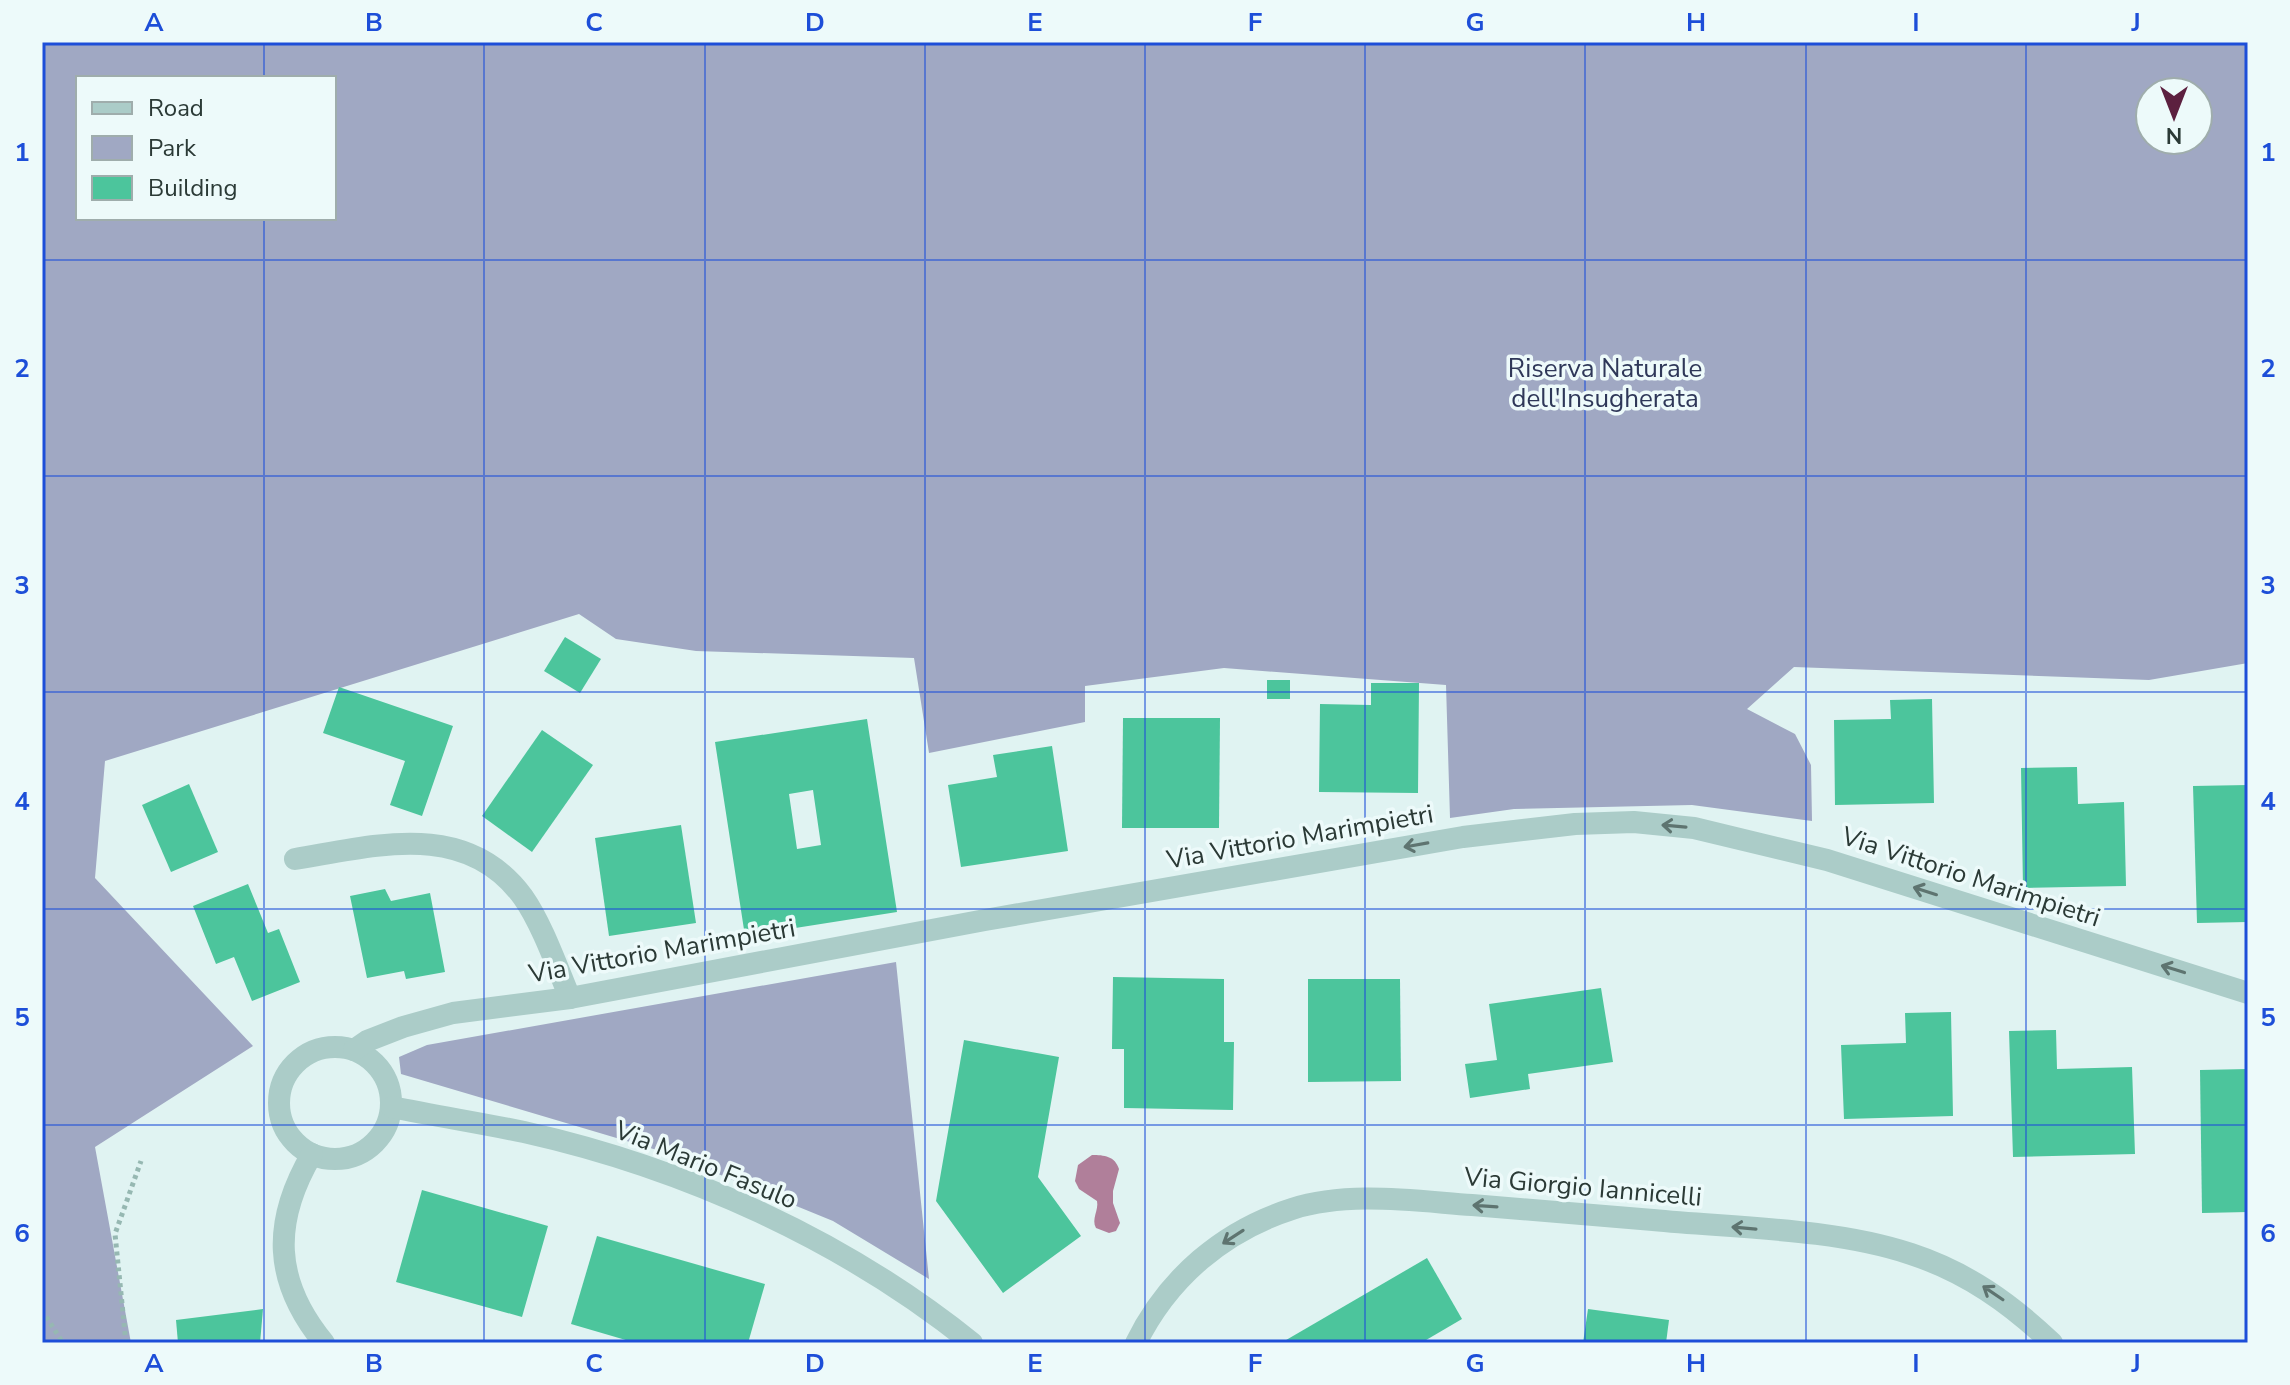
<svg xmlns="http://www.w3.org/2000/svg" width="2290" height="1385" viewBox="0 0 2290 1385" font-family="'Nunito Sans',sans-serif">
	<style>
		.green { fill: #a0a8c3; fill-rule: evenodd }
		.water { fill: #b07f9a }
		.building { fill: #4cc59c; fill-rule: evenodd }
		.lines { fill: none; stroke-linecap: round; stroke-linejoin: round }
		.path { stroke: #96b8b2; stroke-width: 5; stroke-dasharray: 4 4; stroke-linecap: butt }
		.minor { stroke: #abccc8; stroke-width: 22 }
		.oneway { stroke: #5e7470 }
		.grid { fill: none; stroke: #1d4ed8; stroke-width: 2; stroke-opacity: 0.55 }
		.labels { text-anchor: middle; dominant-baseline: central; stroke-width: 7; stroke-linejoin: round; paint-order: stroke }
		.park-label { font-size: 26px; fill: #2e3758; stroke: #edfafa }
		.street-label { font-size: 26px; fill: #2b3a36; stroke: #edfafa }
		.neatline { fill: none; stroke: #1d4ed8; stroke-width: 3 }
		.grid-label { font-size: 26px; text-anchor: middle; font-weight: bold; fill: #1d4ed8 }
	</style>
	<rect width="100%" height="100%" fill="#e0f3f2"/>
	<g class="green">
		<path d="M42 42H2248V663L2149 680 1794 667 1747 709 1795 734 1811 765 1812 821 1692 805 1514 809 1450 818 1446 685 1224 668 1085 686V722L929 753 914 658 696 651 616 639 579 614 105 761 95 878 253 1046 95 1147 131 1343H42ZM78 78H334V218H78ZM2150 92H2198V140H2150Z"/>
		<polygon points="896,962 929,1279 833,1221 667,1153 401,1074 399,1057 427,1045"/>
	</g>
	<path class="water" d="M1092 1155C1104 1155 1115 1156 1119 1169L1113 1191V1203L1120 1223 1116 1231 1109 1233 1096 1228C1091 1219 1099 1210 1097 1201L1079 1189 1075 1181 1078 1165Z"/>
	<g class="building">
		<polygon points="565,637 601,659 580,693 544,671"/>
		<rect x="1267" y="680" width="23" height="19"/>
		<polygon points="1371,683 1419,683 1418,793 1319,792 1320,704 1371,705"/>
		<polygon points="339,687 453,726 422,816 390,805 405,761 323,733"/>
		<polygon points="1932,699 1934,803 1835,805 1834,720 1891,719 1890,700"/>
		<polygon points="1123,718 1220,718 1219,828 1122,828"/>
		<path d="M867 719 897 912 745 936 715 742ZM813 790 821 845 797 849 789 794Z"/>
		<polygon points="542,730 593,765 532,852 482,816"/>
		<polygon points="1052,746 1068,851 961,867 948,785 997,777 993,755"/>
		<polygon points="2077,767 2078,804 2124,802 2126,886 2023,888 2021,768"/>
		<polygon points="189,784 218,852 171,872 142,805"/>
		<polygon points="2248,785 2248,922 2197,923 2193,786"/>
		<polygon points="681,825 696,923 609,936 595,838"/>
		<polygon points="248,884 268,933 279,929 300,982 252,1001 234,957 216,964 193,906"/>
		<polygon points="385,889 391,901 430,893 445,972 406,979 404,971 367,978 350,896"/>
		<polygon points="1113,977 1224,979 1224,1042 1234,1042 1233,1110 1124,1108 1124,1049 1112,1049"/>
		<polygon points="1308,979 1400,979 1401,1081 1308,1082"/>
		<polygon points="1601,988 1613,1062 1528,1074 1530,1089 1470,1098 1465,1064 1497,1060 1489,1004"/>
		<polygon points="1951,1012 1953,1116 1844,1119 1841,1045 1906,1043 1905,1013"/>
		<polygon points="2056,1030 2057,1069 2132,1067 2135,1154 2013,1157 2009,1031"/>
		<polygon points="964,1040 1059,1057 1038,1177 1081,1236 1003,1293 936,1201"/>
		<polygon points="2248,1069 2248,1212 2202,1213 2200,1070"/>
		<polygon points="422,1190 548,1226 522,1317 396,1282"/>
		<polygon points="597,1236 765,1284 748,1343 636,1343 571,1324"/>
		<polygon points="1427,1258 1462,1319 1421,1343 1281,1343"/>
		<polygon points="263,1309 260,1343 178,1343 176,1320"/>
		<polygon points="1588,1309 1669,1320 1666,1343 1583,1343"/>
	</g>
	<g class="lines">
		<g class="path">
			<polyline points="42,1310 63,1343"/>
			<polyline points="126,1343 115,1234 141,1161"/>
		</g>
		<g class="minor">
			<path d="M295 859C375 846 466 819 523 897 542 924 557 967 570 998"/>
			<circle cx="335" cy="1103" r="56"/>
			<polyline points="354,1050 367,1041 403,1027 453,1013 570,998 985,920 1463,837 1575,824 1634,822 1694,828 1827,860 2248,993"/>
			<path d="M392 1107C436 1116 480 1123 524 1132 685 1168 844 1240 972 1343"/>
			<path d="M312 1154C272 1222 273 1281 324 1343"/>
			<path d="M1136 1343C1168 1278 1223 1231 1292 1209 1348 1191 1414 1201 1472 1205 1533 1210 1593 1215 1653 1220 1735 1228 1833 1228 1911 1254 1966 1272 2010 1303 2052 1343"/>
		</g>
	</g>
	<defs><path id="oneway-shaft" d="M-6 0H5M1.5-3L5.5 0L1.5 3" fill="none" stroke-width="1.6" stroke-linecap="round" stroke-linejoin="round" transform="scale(2)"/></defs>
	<g class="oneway">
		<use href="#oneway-shaft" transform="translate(1674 826) rotate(-175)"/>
		<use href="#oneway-shaft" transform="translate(1416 845) rotate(170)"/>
		<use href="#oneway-shaft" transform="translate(1925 891) rotate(-162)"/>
		<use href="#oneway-shaft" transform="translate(2173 969) rotate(-163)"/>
		<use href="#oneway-shaft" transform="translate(1485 1206) rotate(-176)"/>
		<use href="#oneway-shaft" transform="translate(1744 1228) rotate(-175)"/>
		<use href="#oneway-shaft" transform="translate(1233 1237) rotate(147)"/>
		<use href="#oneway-shaft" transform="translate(1993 1293) rotate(-146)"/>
	</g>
	<path class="grid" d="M264 42V78M484 42V1343M705 42V1343M925 42V1343M1145 42V1343M1365 42V1343M1585 42V1343M1806 42V1343M2026 42V1343M264 218V1343M42 260H2248M42 476H2248M42 692H2248M42 909H2248M42 1125H2248"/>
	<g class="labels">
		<g class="park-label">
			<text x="1605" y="368">Riserva Naturale<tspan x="1605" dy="30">dell'Insugherata</tspan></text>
		</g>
		<g class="street-label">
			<text transform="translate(1300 837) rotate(-10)">Via Vittorio Marimpietri</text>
			<text transform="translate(1971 877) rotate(18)">Via Vittorio Marimpietri</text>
			<text transform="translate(662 951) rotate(-10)">Via Vittorio Marimpietri</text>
			<text transform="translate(706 1165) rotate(22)">Via Mario Fasulo</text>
			<text transform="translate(1583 1187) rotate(5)">Via Giorgio Iannicelli</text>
		</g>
	</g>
	<rect width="2290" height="1385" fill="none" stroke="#edfafa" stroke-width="88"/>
	<rect x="76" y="76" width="260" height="144" fill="#edfafa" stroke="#9fadac" stroke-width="2"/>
	<rect x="92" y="102" width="40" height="12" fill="#abccc8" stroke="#9fadac" stroke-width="2"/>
	<text x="148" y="116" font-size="24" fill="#2b3a36">Road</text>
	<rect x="92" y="136" width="40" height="24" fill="#a0a8c3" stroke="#9fadac" stroke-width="2"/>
	<text x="148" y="156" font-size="24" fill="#2b3a36">Park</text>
	<rect x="92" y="176" width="40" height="24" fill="#4cc59c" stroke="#9fadac" stroke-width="2"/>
	<text x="148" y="196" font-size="24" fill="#2b3a36">Building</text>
	<g transform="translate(2174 116) rotate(180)"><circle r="38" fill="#edfafa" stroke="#9fadac" stroke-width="2"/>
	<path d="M0-6L14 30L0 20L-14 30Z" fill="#5c203f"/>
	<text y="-12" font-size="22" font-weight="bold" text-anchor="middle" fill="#2b3a36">N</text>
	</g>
	<rect x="44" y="44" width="2202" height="1297" class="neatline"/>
	<g class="grid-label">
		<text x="154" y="31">A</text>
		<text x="374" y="31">B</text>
		<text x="594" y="31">C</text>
		<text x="815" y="31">D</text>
		<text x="1035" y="31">E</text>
		<text x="1255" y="31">F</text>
		<text x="1475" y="31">G</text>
		<text x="1696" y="31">H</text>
		<text x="1916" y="31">I</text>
		<text x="2136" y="31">J</text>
		<text x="22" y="161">1</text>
		<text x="2268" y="161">1</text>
		<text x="22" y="377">2</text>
		<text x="2268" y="377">2</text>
		<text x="22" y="594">3</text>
		<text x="2268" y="594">3</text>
		<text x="22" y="810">4</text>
		<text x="2268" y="810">4</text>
		<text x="22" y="1026">5</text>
		<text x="2268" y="1026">5</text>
		<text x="22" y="1242">6</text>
		<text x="2268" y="1242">6</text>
		<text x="154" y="1372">A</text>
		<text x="374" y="1372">B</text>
		<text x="594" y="1372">C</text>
		<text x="815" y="1372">D</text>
		<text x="1035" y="1372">E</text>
		<text x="1255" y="1372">F</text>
		<text x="1475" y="1372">G</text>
		<text x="1696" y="1372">H</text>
		<text x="1916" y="1372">I</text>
		<text x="2136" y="1372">J</text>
	</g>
</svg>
